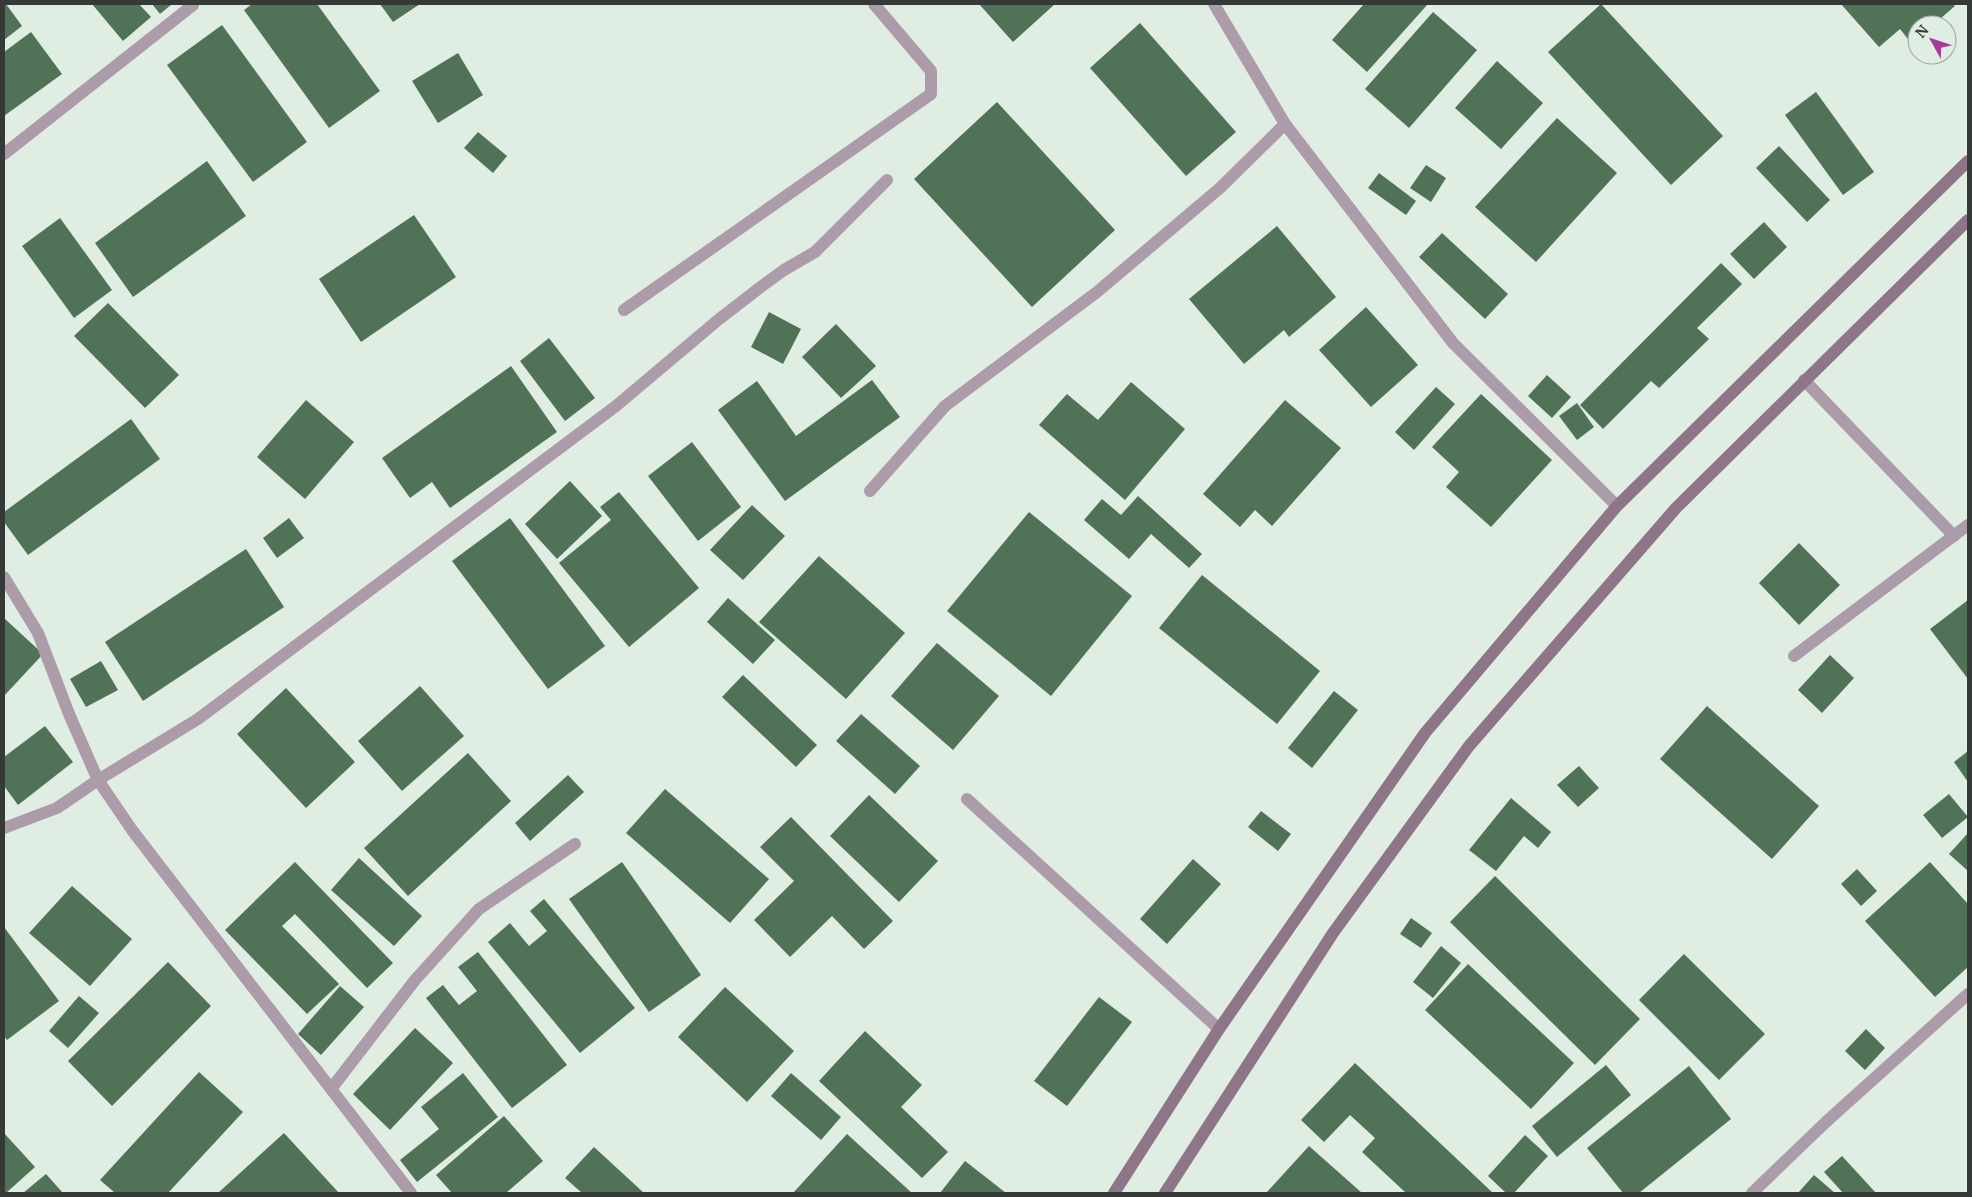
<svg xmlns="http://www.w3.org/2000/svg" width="1972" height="1197" viewBox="0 0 1972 1197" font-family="Merriweather,serif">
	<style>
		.building { fill: #507358 }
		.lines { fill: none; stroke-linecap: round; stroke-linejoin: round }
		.lane { stroke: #ac9ba8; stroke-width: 12 }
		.street { stroke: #ac9ba8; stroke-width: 12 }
		.secondary { stroke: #8e7588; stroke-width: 12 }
	</style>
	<rect width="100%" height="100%" fill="#e0ede3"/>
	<g class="building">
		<polygon points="4,4 6,4 22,26 4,40"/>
		<polygon points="92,4 139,4 151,17 123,41"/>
		<polygon points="152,4 172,4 160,14"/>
		<polygon points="252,4 317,4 380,91 329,128 244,10"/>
		<polygon points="380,4 420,4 393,22"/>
		<polygon points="979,4 1055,4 1013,42"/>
		<polygon points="1364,4 1428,4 1367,72 1332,40"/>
		<polygon points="1601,4 1723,136 1671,185 1548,52"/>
		<polygon points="1841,4 1953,4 1955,6 1933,25 1917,25 1917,39 1912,44 1900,29 1879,47"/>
		<polygon points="1433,12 1477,50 1409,128 1365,89"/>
		<polygon points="1140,23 1236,132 1186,176 1090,68"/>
		<polygon points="222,25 307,142 253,182 167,65"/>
		<polygon points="31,32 62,74 4,116 4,52"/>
		<polygon points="458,53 483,95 438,123 412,81"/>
		<polygon points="1497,61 1543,103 1501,149 1455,108"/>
		<polygon points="1816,92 1874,172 1843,195 1785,115"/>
		<polygon points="997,102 1115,230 1032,307 914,179"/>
		<polygon points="1557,118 1617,173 1536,262 1475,207"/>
		<polygon points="478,132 507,156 493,173 464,148"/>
		<polygon points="1779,146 1830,200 1807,222 1756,168"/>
		<polygon points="207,161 246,216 133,297 95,243"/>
		<polygon points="1426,165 1446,178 1431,202 1410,188"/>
		<polygon points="1379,173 1416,201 1406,215 1368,188"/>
		<polygon points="414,215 456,277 361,342 319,279"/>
		<polygon points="60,218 112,290 74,318 22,246"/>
		<polygon points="1764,222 1787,247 1754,279 1730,254"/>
		<polygon points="1277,226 1336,297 1289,337 1284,330 1244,364 1189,299"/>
		<polygon points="1442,233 1508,294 1485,319 1419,257"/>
		<polygon points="1721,263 1742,284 1697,328 1709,339 1659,388 1651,381 1603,429 1580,405"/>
		<polygon points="108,303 179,375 145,408 74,336"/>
		<polygon points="1366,307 1418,365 1371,407 1319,350"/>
		<polygon points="769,312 801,329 783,364 751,347"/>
		<polygon points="836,324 876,366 841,398 802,357"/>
		<polygon points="549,338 595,398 565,421 520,361"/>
		<polygon points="511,366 557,432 450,508 432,482 410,498 382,458"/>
		<polygon points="1547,375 1571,397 1552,418 1528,396"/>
		<polygon points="872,380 900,417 785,501 718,410 757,381 796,436"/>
		<polygon points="1131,382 1185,429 1125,500 1039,425 1067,394 1098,420"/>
		<polygon points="1436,387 1455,404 1414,450 1395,432"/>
		<polygon points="1481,394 1552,460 1491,527 1446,487 1459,472 1432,447"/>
		<polygon points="306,400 354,442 305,499 257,457"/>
		<polygon points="1285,400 1341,448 1272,526 1255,510 1240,527 1203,494"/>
		<polygon points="1577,403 1594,427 1577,440 1559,416"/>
		<polygon points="131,419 160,459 28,555 4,522 4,512"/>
		<polygon points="692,442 741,507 698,541 648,476"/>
		<polygon points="570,481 602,516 557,559 525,524"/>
		<polygon points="619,492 699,588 629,647 559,563 611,520 600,507"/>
		<polygon points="1138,496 1202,554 1189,568 1151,534 1129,559 1084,520 1102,499 1121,515"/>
		<polygon points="752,505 785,536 743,580 710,550"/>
		<polygon points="1029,512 1132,596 1051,696 947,611"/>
		<polygon points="289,518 304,538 277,558 263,538"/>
		<polygon points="510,518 605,646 548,689 452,561"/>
		<polygon points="1799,543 1840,585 1799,625 1759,583"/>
		<polygon points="246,549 284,607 143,701 105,642"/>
		<polygon points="819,556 905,633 846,699 759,622"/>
		<polygon points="1202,575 1320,671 1277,724 1159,628"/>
		<polygon points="728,598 775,640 753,664 707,622"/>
		<polygon points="1968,600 1968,679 1930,629"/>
		<polygon points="4,618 43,654 4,696"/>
		<polygon points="937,643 999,696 953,750 891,696"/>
		<polygon points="1830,655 1854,678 1822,713 1798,690"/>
		<polygon points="101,661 118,690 86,707 70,679"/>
		<polygon points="743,675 817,745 796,767 722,697"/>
		<polygon points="420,686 464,736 402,791 358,741"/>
		<polygon points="286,688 355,762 306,808 237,734"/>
		<polygon points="1334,691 1358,710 1312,768 1288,748"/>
		<polygon points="1707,706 1819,806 1772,859 1660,759"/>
		<polygon points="861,714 920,766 895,794 836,741"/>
		<polygon points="45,726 73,762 18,805 4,786 4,757"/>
		<polygon points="1968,751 1968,782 1954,762"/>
		<polygon points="468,753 511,801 408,896 364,848"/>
		<polygon points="1579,766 1599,788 1578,807 1557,785"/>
		<polygon points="568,775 584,792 530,841 515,823"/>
		<polygon points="665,789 769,879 730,923 626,833"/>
		<polygon points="1949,794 1968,817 1942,838 1923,815"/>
		<polygon points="869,795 938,861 899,902 830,836"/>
		<polygon points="1511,798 1551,832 1538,848 1524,836 1496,871 1469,850"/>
		<polygon points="1261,811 1291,834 1278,851 1248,827"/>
		<polygon points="791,817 893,921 864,949 832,916 790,957 754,920 794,881 760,847"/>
		<polygon points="1968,833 1968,871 1949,854"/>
		<polygon points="359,858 422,916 394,946 331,890"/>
		<polygon points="1193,859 1221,884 1167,944 1140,919"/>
		<polygon points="295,862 393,963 367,988 295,914 282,926 339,984 307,1014 225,930"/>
		<polygon points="622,862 701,975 649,1012 569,899"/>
		<polygon points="1930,862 1968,904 1968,967 1935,997 1865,921"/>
		<polygon points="1857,869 1877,891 1861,906 1841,884"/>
		<polygon points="1495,876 1640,1019 1595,1065 1450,922"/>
		<polygon points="72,886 132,939 90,986 29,933"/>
		<polygon points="544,899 635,1008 580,1053 488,942 510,923 529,946 547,931 530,911"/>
		<polygon points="1411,918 1432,933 1421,948 1400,934"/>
		<polygon points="4,927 59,1001 7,1040 4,1036"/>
		<polygon points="1441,946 1461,963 1433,998 1413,982"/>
		<polygon points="478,952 567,1065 512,1108 426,998 443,985 459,1005 477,991 458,967"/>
		<polygon points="1684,954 1765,1034 1719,1080 1639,1000"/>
		<polygon points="168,962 211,1006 112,1106 68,1061"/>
		<polygon points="1468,964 1574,1063 1531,1109 1425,1010"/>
		<polygon points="340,986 364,1007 321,1055 298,1034"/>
		<polygon points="725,987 794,1051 747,1102 678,1037"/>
		<polygon points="79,996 99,1013 68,1048 49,1031"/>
		<polygon points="1099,997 1132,1022 1067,1106 1034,1081"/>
		<polygon points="415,1028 453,1063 390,1130 353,1094"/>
		<polygon points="1866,1029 1885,1048 1865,1070 1845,1051"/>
		<polygon points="865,1031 922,1085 901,1107 948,1152 922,1178 819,1081"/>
		<polygon points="1355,1063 1493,1193 1406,1193 1362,1152 1375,1138 1350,1115 1324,1142 1301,1120"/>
		<polygon points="1606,1065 1631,1095 1557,1157 1532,1126"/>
		<polygon points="1689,1066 1731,1119 1639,1193 1623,1193 1587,1148"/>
		<polygon points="199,1072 243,1112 168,1193 115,1193 100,1180"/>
		<polygon points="463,1073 498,1117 417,1182 400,1160 439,1129 421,1107"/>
		<polygon points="791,1073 841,1117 821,1140 771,1096"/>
		<polygon points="504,1116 543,1161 506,1193 452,1193 436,1175"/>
		<polygon points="4,1133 35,1167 6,1193 4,1193"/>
		<polygon points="284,1133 339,1193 218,1193"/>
		<polygon points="847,1134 912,1193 793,1193"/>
		<polygon points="1525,1135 1548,1156 1514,1193 1506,1193 1488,1176"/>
		<polygon points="1309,1146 1362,1193 1266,1193"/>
		<polygon points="594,1147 644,1193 582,1193 565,1178"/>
		<polygon points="1842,1156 1876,1193 1843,1193 1824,1172"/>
		<polygon points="965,1161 1006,1193 940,1193"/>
		<polygon points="46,1174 63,1193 23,1193"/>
		<polygon points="1814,1175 1835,1193 1798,1193"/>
	</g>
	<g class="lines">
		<g class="lane">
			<polyline points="624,310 931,94 931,71 874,4"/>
			<polyline points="1804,380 1954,536"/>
			<polyline points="1794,656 1968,525"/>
			<polyline points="967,799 1219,1029"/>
		</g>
		<g class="street">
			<polyline points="1214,4 1285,124 1453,343 1617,506"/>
			<polyline points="4,154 193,5"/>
			<polyline points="870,491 945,406 1097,292 1220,188 1285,124"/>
			<polyline points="4,577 38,633 69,714 98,780 132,830 411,1193"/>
			<polyline points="4,828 57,808 98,780 198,719 616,406 718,320 762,286 784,270 815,252 887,180"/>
			<polyline points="331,1089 415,980 479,909 575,844"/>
			<polyline points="1752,1193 1827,1121 1968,994"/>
		</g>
		<g class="secondary">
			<polyline points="1114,1193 1219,1029 1425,733 1617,506 1968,161"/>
			<polyline points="1165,1193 1333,933 1469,746 1676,508 1968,220"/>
		</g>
	</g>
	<rect width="1972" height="1197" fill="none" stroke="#353a36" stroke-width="10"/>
	<g transform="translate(1932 40) rotate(310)"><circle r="24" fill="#e0ede3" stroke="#9ca59e"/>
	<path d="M0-4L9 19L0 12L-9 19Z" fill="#a93a98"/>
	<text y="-8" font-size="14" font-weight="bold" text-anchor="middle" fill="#353a36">N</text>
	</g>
</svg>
